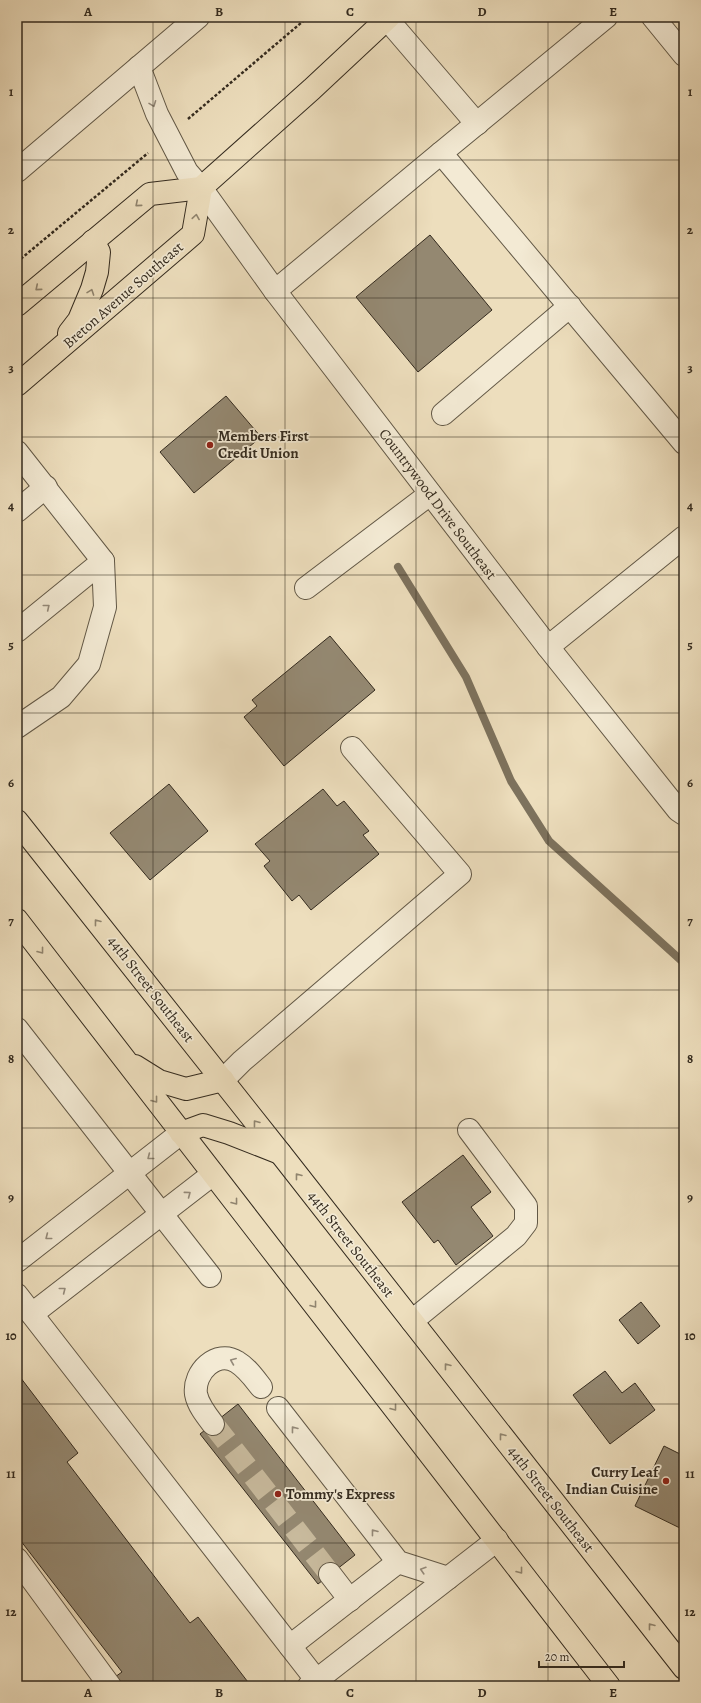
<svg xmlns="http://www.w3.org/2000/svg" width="701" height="1703" viewBox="0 0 701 1703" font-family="Alegreya,serif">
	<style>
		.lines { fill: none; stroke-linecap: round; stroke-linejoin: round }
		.stream { stroke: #7d725d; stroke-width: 8 }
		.building { fill: #948871; stroke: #342b1f }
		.minor-tunnel { stroke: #c8ba9d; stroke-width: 22; stroke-dasharray: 22 11; stroke-linecap: butt }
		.minor-casing { stroke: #625846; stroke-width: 24 }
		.major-casing { stroke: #342b1f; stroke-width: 24 }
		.path { stroke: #342b1f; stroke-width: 2.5; stroke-dasharray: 3 2; stroke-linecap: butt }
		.minor { stroke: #f3ead4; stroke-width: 22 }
		.major { stroke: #eddebd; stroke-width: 22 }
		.oneway { stroke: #948a7a }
		.oneway2 { stroke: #90846e }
		.grid { fill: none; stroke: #342b1f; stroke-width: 1; stroke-opacity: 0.55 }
		.poi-dot { fill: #8f2418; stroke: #f3ead4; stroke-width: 1.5 }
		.labels { text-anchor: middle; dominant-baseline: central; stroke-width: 3.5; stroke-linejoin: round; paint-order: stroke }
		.street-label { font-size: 15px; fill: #342b1f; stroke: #f3ead4 }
		.poi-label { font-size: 15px; font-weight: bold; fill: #342b1f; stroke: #f3ead4; text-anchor: start }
		.neatline { fill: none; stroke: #342b1f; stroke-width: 1.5 }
		.grid-label { font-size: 13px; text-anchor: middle; font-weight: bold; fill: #342b1f }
	</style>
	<rect width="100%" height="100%" fill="#eddebd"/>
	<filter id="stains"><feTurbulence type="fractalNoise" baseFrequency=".005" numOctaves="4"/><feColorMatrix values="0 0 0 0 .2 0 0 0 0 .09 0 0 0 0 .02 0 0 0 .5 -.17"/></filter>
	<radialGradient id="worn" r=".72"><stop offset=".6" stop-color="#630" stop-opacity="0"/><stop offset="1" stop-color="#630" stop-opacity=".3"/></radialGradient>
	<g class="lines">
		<polyline class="stream" points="398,567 466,677 511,781 549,841 684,963"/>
	</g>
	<g class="building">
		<polygon points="430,235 492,310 418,372 356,297"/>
		<polygon points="226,396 261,437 194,493 160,452"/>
		<polygon points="330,636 375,690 284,766 244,717 257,706 252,700"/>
		<polygon points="169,784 208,831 150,880 110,833"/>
		<polygon points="323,789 337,806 344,801 369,831 363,835 379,854 311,910 299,895 292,901 264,866 270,861 255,844"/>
		<polygon points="463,1155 491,1192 471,1207 493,1236 456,1265 438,1240 434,1243 402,1202"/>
		<polygon points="641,1302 660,1326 638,1344 619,1320"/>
		<polygon points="605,1371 622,1393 635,1383 655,1410 610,1444 573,1395"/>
		<polygon points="17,1373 78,1453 67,1462 190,1623 198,1617 251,1686 122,1686 115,1677 122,1672 17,1536"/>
		<polygon points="238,1404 355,1555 318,1584 200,1434"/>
		<polygon points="664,1446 684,1456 684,1530 635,1506"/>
	</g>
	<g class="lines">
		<polyline class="minor-tunnel" points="213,1424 330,1574"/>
		<g class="minor-casing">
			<g id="minor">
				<polyline points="606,17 441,153 684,443"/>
				<polyline points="653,17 684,55"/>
				<polyline points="387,19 477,124"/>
				<polyline points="139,67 157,114 187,172 201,188 275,291 548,647 678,810 684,814"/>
				<polyline points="17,171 198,17"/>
				<polyline points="275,291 441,153"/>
				<polyline points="443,414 570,306"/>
				<polyline points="17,452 103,561 105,607 89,664 61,697 17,727"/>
				<polyline points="17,511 46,487"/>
				<polyline points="306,588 430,494"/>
				<polyline points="17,631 103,561"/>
				<polyline points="548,647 684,537"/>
				<polyline points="17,1029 210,1276"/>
				<polyline points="223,1080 242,1061 460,874 352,748"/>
				<polyline points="17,1261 181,1133"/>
				<polyline points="17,1295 321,1686"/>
				<polyline points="32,1314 213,1174"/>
				<polyline points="412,1321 516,1236 526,1223 526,1206 469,1130"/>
				<polyline points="278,1408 398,1562 448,1578"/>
				<path d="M213 1424C206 1415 198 1405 196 1394 193 1372 217 1349 237 1362 247 1368 254 1378 261 1387"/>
				<polyline points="17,1559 110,1686"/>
				<polyline points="330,1574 350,1600"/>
				<polyline points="290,1646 398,1562"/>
				<polyline points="309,1686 497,1540"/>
			</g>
		</g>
		<g class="major-casing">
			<g id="major">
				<polyline points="17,305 150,194 201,188 312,89 389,17"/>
				<polyline points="69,333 79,320 92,289 97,272 99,252 93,241"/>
				<polyline points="17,385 193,234 201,188"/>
				<polyline points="17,821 281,1154 684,1668"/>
				<polyline points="17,920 609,1686"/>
				<polyline points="135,1066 159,1081 186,1089 223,1080"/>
				<polyline points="181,1133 203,1125 229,1133 280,1153"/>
			</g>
		</g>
		<g class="path">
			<polyline points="188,119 308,17"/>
			<polyline points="17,262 148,153"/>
		</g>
		<use href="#minor" class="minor"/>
		<use href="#major" class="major"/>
	</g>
	<defs><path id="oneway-chevron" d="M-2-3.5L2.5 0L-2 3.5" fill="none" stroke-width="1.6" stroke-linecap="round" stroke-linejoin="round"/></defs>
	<g class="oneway">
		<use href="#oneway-chevron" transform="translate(153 104) rotate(69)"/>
		<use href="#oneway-chevron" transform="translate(47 607) rotate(-39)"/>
		<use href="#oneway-chevron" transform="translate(150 1157) rotate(142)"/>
		<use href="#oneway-chevron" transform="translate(188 1194) rotate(-37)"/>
		<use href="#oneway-chevron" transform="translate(48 1237) rotate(142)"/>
		<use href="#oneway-chevron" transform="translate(63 1290) rotate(-38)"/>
		<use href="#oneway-chevron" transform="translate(233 1361) rotate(-158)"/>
		<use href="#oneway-chevron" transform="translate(294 1429) rotate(-128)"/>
		<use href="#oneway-chevron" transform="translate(374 1532) rotate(-128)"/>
		<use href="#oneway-chevron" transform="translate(423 1570) rotate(-163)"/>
	</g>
	<g class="oneway2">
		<use href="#oneway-chevron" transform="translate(138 204) rotate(140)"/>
		<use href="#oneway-chevron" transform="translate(196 217) rotate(-81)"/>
		<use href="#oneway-chevron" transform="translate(38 288) rotate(140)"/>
		<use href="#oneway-chevron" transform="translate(91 292) rotate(-70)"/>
		<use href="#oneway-chevron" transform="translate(97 922) rotate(-128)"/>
		<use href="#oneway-chevron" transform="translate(41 951) rotate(52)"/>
		<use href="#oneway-chevron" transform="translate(155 1100) rotate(52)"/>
		<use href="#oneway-chevron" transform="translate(256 1123) rotate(-128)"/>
		<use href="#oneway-chevron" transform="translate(298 1176) rotate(-128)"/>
		<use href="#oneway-chevron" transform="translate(235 1202) rotate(52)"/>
		<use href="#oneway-chevron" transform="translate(314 1305) rotate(52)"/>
		<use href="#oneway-chevron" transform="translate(447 1366) rotate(-128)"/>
		<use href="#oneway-chevron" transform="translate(394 1408) rotate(52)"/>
		<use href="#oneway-chevron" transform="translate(502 1436) rotate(-128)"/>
		<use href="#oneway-chevron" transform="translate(520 1571) rotate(52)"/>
		<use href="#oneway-chevron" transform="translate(651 1626) rotate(-128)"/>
	</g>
	<path class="grid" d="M153 17V1686M285 17V1686M416 17V1686M548 17V1686M17 160H684M17 298H684M17 437H684M17 575H684M17 713H684M17 852H684M17 990H684M17 1128H684M17 1266H684M17 1404H684M17 1543H684"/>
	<g class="poi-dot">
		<circle cx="210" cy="445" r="4"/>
		<circle cx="666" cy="1481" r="4"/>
		<circle cx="278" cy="1494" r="4"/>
	</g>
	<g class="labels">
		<g class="street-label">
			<text transform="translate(123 295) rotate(-41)">Breton Avenue Southeast</text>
			<text transform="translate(438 504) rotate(53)">Countrywood Drive Southeast</text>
			<text transform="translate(151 989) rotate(52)">44th Street Southeast</text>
			<text transform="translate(351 1244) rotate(52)">44th Street Southeast</text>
			<text transform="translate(551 1499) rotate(52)">44th Street Southeast</text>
		</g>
		<g class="poi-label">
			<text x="218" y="436">Members First<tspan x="218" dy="17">Credit Union</tspan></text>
			<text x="658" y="1472" text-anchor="end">Curry Leaf<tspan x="658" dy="17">Indian Cuisine</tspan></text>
			<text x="286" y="1494">Tommy's Express</text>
		</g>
	</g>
	<rect width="701" height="1703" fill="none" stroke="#eddebd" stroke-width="44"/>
	<path d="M539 1661v6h85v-6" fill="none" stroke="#342b1f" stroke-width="2"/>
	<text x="545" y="1661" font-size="12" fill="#342b1f" stroke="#f3ead4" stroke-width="3" paint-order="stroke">20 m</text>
	<rect x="22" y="22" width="657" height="1659" class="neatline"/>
	<g class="grid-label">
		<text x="88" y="16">A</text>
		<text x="219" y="16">B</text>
		<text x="350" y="16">C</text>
		<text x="482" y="16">D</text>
		<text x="613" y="16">E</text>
		<text x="11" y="96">1</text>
		<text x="690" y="96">1</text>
		<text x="11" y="234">2</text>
		<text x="690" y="234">2</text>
		<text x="11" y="372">3</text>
		<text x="690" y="372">3</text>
		<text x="11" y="510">4</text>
		<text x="690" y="510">4</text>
		<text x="11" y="649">5</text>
		<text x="690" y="649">5</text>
		<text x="11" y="787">6</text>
		<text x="690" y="787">6</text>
		<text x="11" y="925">7</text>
		<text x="690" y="925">7</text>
		<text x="11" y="1063">8</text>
		<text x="690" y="1063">8</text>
		<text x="11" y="1202">9</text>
		<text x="690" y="1202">9</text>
		<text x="11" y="1340">10</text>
		<text x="690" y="1340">10</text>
		<text x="11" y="1478">11</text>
		<text x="690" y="1478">11</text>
		<text x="11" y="1616">12</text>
		<text x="690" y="1616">12</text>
		<text x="88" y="1697">A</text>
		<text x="219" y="1697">B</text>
		<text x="350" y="1697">C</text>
		<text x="482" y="1697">D</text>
		<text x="613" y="1697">E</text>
	</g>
	<rect width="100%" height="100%" filter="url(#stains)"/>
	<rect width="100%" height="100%" fill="url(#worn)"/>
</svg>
